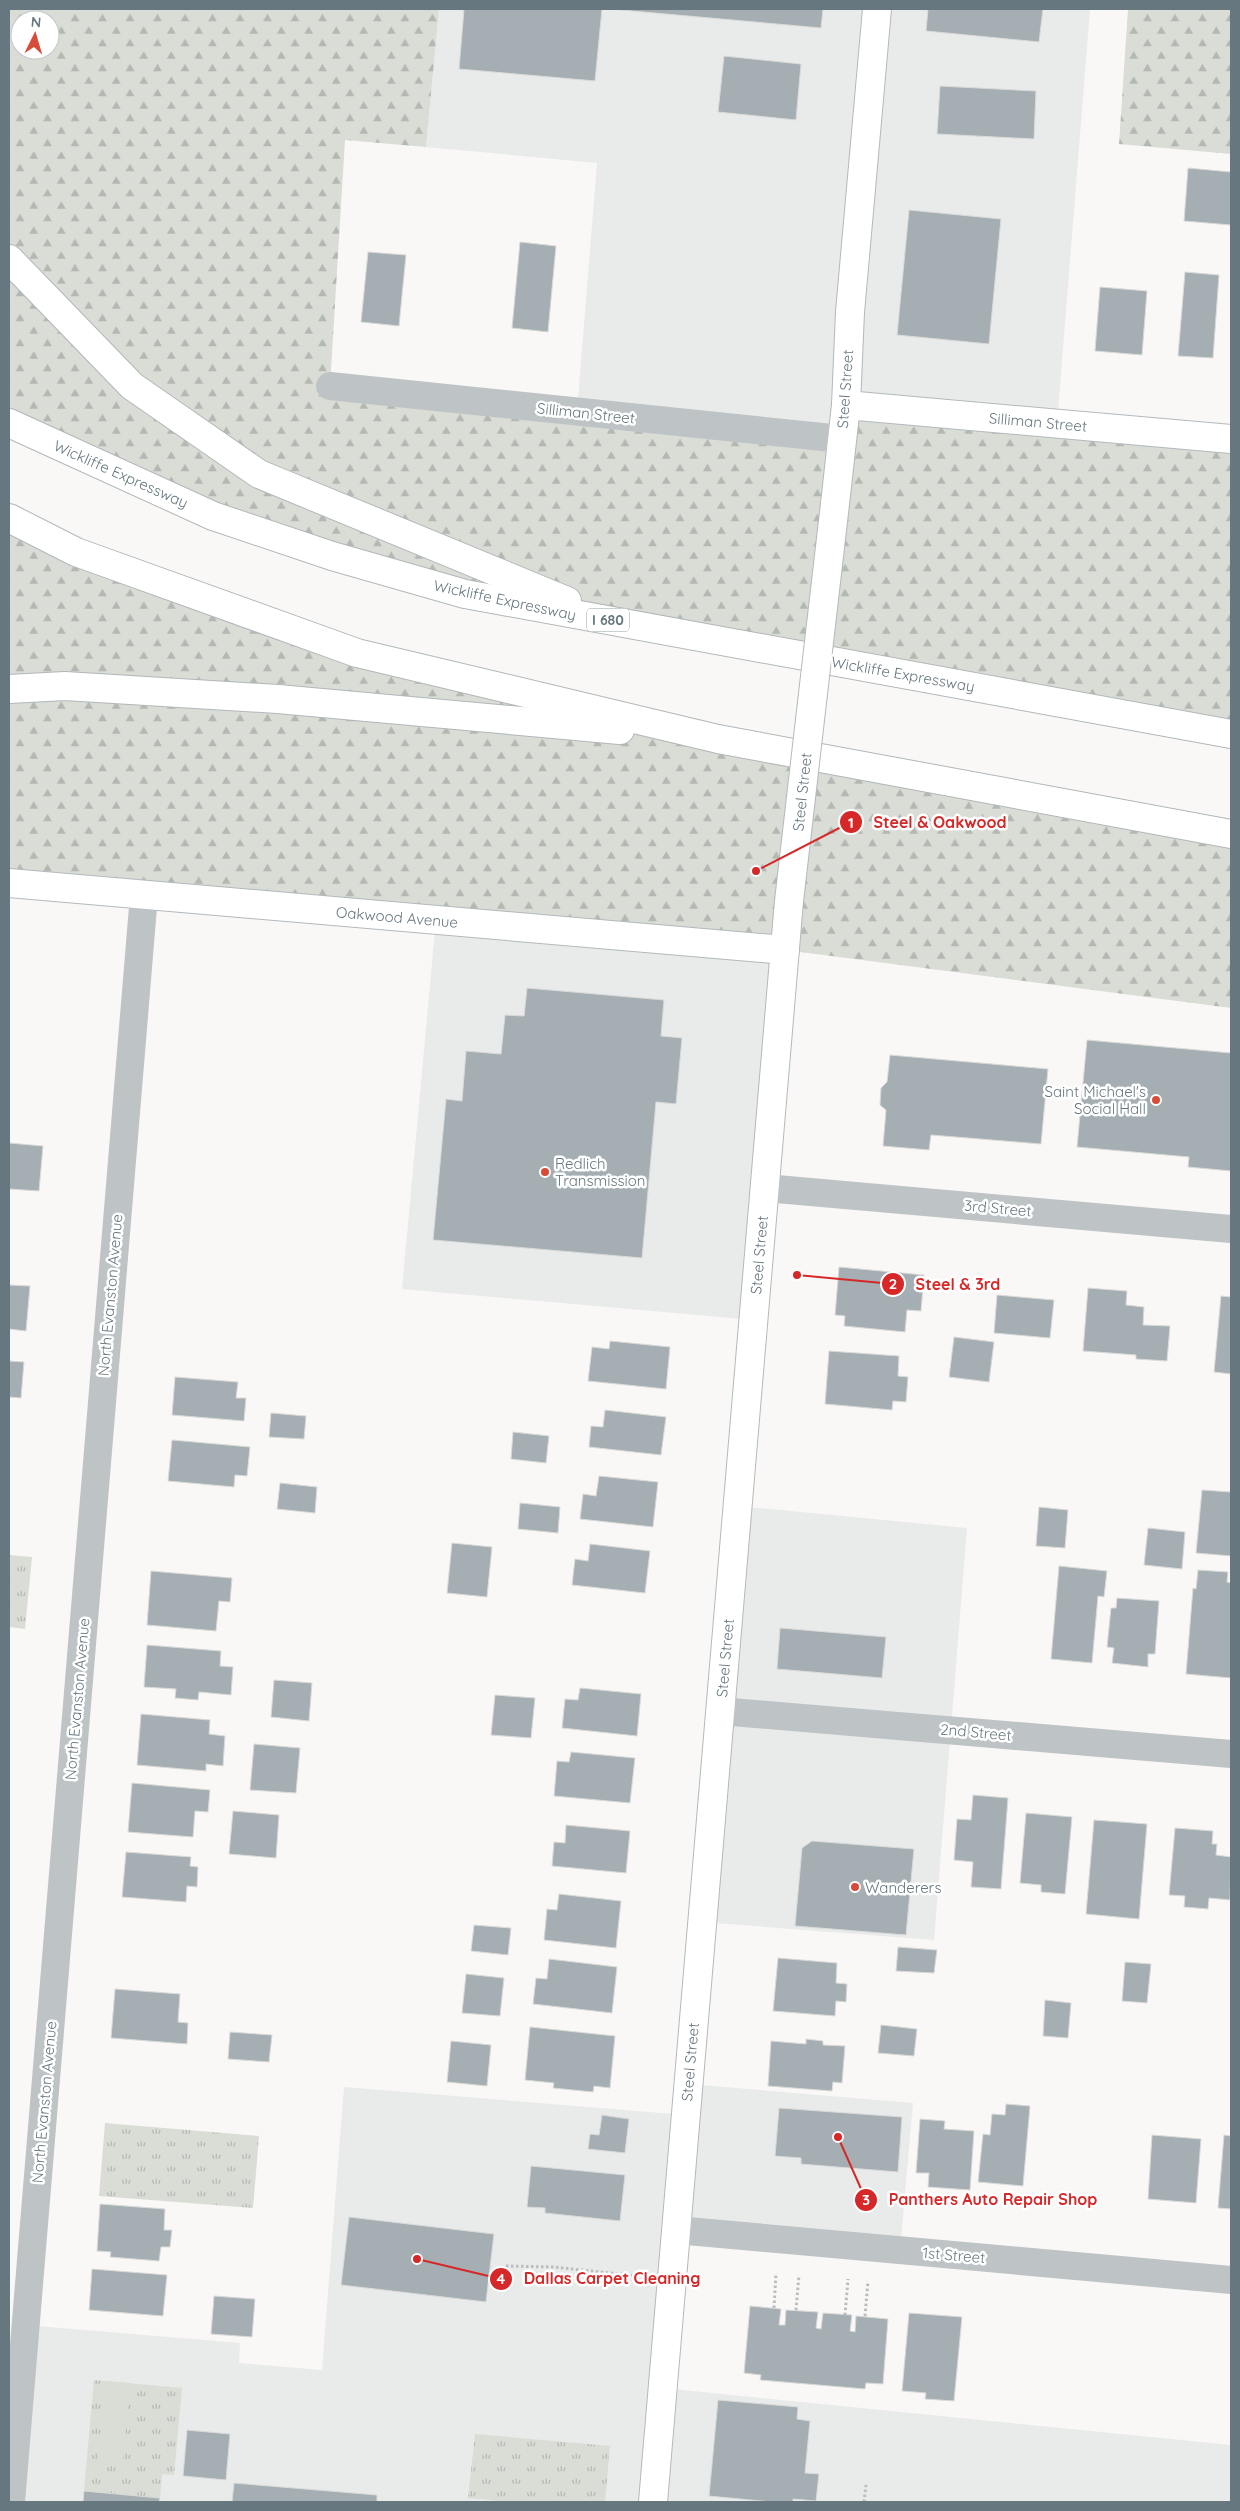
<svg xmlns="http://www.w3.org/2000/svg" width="1240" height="2511" viewBox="0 0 1240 2511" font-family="Quicksand,sans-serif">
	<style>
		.built { fill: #e9eaea }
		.grass { fill: url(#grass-tufts) }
		.forest { fill: url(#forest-firs); fill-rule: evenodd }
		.pitch { fill: #d9ddd6 }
		.building { fill: #a5afb3; stroke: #dadad9 }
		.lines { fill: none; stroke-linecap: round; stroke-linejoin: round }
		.secondary-casing { stroke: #b3b9bd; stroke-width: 30 }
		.highway-casing { stroke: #b2b7ba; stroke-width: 30 }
		.path { stroke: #b9bdbf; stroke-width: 3; stroke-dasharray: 2.5 2.5; stroke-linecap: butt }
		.street { stroke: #bec3c6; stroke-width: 28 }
		.secondary { stroke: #fff; stroke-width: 28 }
		.highway { stroke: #fff; stroke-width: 28 }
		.secondary-bridge-casing { stroke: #b3b9bd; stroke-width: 30; stroke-linecap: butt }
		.secondary-bridge { stroke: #fff; stroke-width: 28 }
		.poi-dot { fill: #d64c39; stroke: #fff; stroke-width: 2 }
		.labels { text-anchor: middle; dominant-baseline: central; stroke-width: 5; stroke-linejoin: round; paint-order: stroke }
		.shield { fill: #fff; stroke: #94a0a5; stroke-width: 1 }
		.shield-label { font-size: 14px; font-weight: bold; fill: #66777f }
		.street-label { font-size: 15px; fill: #66777f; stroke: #fff }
		.poi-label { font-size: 15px; fill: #66777f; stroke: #fff; text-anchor: start }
		.leader { fill: none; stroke: #d62828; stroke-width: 2 }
		.callout-dot { fill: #d62828; stroke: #fff; stroke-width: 2 }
		.mark-label { font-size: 15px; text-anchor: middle; font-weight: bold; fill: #fff }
		.callout-label { font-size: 16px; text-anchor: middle; font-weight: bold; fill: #d62828; stroke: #fff; stroke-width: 5; stroke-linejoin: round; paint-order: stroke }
	</style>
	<defs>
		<pattern id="grass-tufts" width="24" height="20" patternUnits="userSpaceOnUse" patternTransform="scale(1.25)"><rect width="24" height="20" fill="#d9ddd6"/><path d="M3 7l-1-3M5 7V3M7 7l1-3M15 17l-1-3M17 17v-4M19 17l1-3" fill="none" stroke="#b4b8b3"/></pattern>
		<pattern id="forest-firs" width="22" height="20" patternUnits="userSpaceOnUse" patternTransform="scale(1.25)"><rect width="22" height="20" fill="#d9ddd6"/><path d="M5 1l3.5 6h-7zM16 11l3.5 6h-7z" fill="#b4b8b3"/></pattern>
	</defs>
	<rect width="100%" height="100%" fill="#f9f8f6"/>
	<g class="built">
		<polygon points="439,9 1090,9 1057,424 842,439 577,412 597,163 426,147"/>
		<polygon points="436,920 785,950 754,1320 402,1289"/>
		<polygon points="738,1506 967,1528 934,1940 702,1922"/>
		<polygon points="689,2084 913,2103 900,2250 676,2230 663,2388 1231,2445 1231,2502 11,2502 25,2325 240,2343 239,2363 322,2370 344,2087 686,2115"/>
	</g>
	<g class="grass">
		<polygon points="9,1555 32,1557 25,1629 9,1627"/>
		<polygon points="105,2123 259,2136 253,2208 99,2196"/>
		<polygon points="94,2380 182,2388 174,2475 162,2474 160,2498 84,2491"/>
		<polygon points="475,2434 610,2446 605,2502 511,2502 468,2498"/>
	</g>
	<g class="forest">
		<path d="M9 9H439L426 147 345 140 330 386 841 439 846 405 1231 439V734L332 556 9 423ZM20 20H50V50H20Z"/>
		<polygon points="1128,9 1231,9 1231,154 1119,144"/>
		<polygon points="9,518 357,653 1231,829 1231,1008 785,950 9,883"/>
	</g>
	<polygon class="pitch" points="104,2381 130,2383 123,2464 98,2462"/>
	<g class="building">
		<polygon points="464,9 602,9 595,81 459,69"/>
		<polygon points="610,9 823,9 821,28"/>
		<polygon points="928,9 1043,9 1039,42 926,31"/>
		<polygon points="724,56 801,64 796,120 718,112"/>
		<polygon points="940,86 1036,91 1034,139 937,134"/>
		<polygon points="1188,168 1231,172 1231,225 1184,221"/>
		<polygon points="909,210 1001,219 989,344 897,335"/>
		<polygon points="520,242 556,246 548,332 512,328"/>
		<polygon points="368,252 406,255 399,326 361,322"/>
		<polygon points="1185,272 1219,275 1213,358 1178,356"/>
		<polygon points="1100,287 1147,291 1142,355 1095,351"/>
		<polygon points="527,988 664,1000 661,1036 682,1038 676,1104 656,1102 642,1258 433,1240 446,1099 462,1101 466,1051 501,1054 505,1015 524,1016"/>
		<polygon points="1087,1040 1231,1053 1231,1171 1188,1167 1189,1157 1077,1147"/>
		<polygon points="890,1055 1048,1069 1041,1144 931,1135 929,1150 883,1146 886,1110 880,1105 881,1088 887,1082"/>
		<polygon points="9,1143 43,1146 39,1191 9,1189"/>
		<polygon points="839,1267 924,1275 921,1311 907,1310 905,1332 844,1326 845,1316 835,1315"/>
		<polygon points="9,1285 30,1286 26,1331 9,1329"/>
		<polygon points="1088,1288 1127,1291 1126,1305 1144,1307 1143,1325 1170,1326 1167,1361 1136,1359 1136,1355 1083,1351"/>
		<polygon points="997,1295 1054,1300 1050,1338 994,1333"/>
		<polygon points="1221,1296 1231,1297 1231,1374 1214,1372"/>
		<polygon points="954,1337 994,1342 989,1382 949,1377"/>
		<polygon points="610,1341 670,1347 666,1389 588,1381 592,1347 609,1349"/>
		<polygon points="829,1351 899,1356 898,1376 908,1377 906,1402 893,1401 892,1410 825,1404"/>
		<polygon points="9,1361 24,1362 21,1398 9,1397"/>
		<polygon points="175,1377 238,1382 236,1398 246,1398 244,1421 172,1415"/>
		<polygon points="605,1410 666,1417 661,1455 589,1447 591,1426 603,1427"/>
		<polygon points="271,1413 306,1416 304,1439 269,1437"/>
		<polygon points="513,1432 549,1436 546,1463 511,1459"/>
		<polygon points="172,1440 250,1447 247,1476 235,1475 234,1487 168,1481"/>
		<polygon points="599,1476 658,1482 653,1527 580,1519 583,1494 596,1496"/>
		<polygon points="280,1483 317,1487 315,1513 277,1509"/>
		<polygon points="1202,1490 1231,1492 1231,1556 1196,1553"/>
		<polygon points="520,1503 560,1507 558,1533 518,1529"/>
		<polygon points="1039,1507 1068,1510 1065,1548 1036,1546"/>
		<polygon points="1148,1528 1185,1532 1182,1569 1144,1565"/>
		<polygon points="452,1543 492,1547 487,1597 447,1593"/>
		<polygon points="590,1544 650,1551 645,1593 572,1585 575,1559 588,1561"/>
		<polygon points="1059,1566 1107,1571 1104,1597 1098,1596 1092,1663 1051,1659"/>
		<polygon points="1198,1570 1228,1572 1227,1582 1231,1583 1231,1678 1186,1674 1193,1588 1196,1589"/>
		<polygon points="151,1571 232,1578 230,1602 219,1601 216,1631 147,1625"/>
		<polygon points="1117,1598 1159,1601 1155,1654 1148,1654 1148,1667 1112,1663 1114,1648 1107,1647 1111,1608 1116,1608"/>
		<polygon points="780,1628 886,1637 882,1678 777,1669"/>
		<polygon points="147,1645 221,1651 220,1666 233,1667 231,1695 199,1692 198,1700 175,1698 176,1689 144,1687"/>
		<polygon points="274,1680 312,1683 309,1721 271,1717"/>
		<polygon points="580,1688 641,1694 637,1736 562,1728 565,1699 578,1700"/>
		<polygon points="495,1695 535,1698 531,1738 491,1735"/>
		<polygon points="141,1714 210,1720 209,1734 225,1736 223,1766 206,1764 206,1771 137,1765"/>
		<polygon points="254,1744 300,1748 296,1793 250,1790"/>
		<polygon points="571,1752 635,1758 630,1803 554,1796 557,1761 569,1762"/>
		<polygon points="132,1783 210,1790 208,1812 195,1811 193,1837 128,1832"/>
		<polygon points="973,1795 1008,1798 1001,1889 971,1887 973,1862 954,1860 957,1819 971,1820"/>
		<polygon points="233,1811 279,1815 276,1858 229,1854"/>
		<polygon points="1026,1813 1072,1817 1065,1894 1041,1892 1041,1885 1020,1883"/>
		<polygon points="1094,1820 1147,1824 1139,1919 1086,1914"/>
		<polygon points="566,1825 630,1831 626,1873 552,1866 554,1842 565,1843"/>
		<polygon points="1175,1828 1213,1831 1212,1844 1217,1844 1216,1855 1231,1857 1230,1900 1209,1898 1208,1909 1184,1907 1185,1896 1169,1895"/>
		<polygon points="812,1841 914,1849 906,1935 795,1926 802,1848"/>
		<polygon points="126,1852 191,1857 190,1866 198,1867 197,1887 187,1886 186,1902 122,1897"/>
		<polygon points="559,1894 621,1901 616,1948 544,1940 547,1909 557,1910"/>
		<polygon points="474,1925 511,1928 508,1955 471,1951"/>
		<polygon points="898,1947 937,1950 934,1973 896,1971"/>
		<polygon points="778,1958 837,1963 836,1983 847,1984 846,2002 836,2001 835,2016 773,2011"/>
		<polygon points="549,1959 617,1967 612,2013 533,2004 536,1978 547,1979"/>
		<polygon points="1125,1962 1151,1964 1147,2003 1122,2001"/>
		<polygon points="466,1974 504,1978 500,2016 462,2013"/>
		<polygon points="115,1989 180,1994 178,2022 188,2023 187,2044 111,2038"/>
		<polygon points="1045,2000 1071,2003 1068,2038 1043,2036"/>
		<polygon points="881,2025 917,2029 914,2056 878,2053"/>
		<polygon points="530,2027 615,2036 610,2088 594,2086 593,2092 553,2088 554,2083 525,2080"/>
		<polygon points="230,2032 272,2035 269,2062 228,2059"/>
		<polygon points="806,2039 823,2041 823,2045 845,2046 842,2083 833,2082 832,2091 768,2086 771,2041 806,2044"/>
		<polygon points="451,2041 491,2045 487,2086 447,2082"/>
		<polygon points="1006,2104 1030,2106 1023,2186 978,2182 983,2134 990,2135 992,2114 1005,2115"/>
		<polygon points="779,2108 902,2117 898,2172 801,2164 801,2158 775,2156"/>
		<polygon points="602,2115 629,2119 625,2153 588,2149 590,2134 599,2135"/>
		<polygon points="920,2119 945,2121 944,2129 974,2131 970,2190 928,2187 929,2173 916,2173"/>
		<polygon points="1152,2135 1201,2139 1196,2203 1148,2199"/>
		<polygon points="1224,2135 1231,2136 1231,2209 1218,2208"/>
		<polygon points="531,2166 625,2175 620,2221 545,2213 545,2208 527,2207"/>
		<polygon points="100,2204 165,2209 164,2230 172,2230 170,2247 161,2247 159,2261 110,2257 111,2252 97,2251"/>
		<polygon points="349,2217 494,2234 486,2302 341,2285"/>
		<polygon points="92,2269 167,2275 163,2316 89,2310"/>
		<polygon points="214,2296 255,2299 252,2337 211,2334"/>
		<polygon points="750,2306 781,2309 779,2325 785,2325 786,2310 818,2312 816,2328 821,2329 823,2313 852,2315 850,2331 855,2332 856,2316 888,2319 883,2384 866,2383 865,2389 760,2380 761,2375 744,2373"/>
		<polygon points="909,2313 962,2317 954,2401 925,2399 926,2393 902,2391"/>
		<polygon points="718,2400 798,2407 797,2419 810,2421 805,2473 819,2474 816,2501 793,2499 793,2502 771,2502 709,2496"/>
		<polygon points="187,2430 230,2434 226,2480 183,2476"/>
		<polygon points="234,2483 377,2495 377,2502 232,2502"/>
		<polygon points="84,2491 160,2498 159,2502 83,2502"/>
	</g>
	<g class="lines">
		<g class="secondary-casing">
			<g id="secondary">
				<polyline points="846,405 1231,439"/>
				<polyline points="835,504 846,405 850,312 877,9"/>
				<polyline points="9,883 785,950"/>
				<polyline points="653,2502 789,901"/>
			</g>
		</g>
		<g class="highway-casing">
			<g id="highway">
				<polyline points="9,259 132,386 259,474 567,601"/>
				<polyline points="9,423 213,516 332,556 465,594 1231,734"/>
				<polyline points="9,518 76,552 357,653 718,739 1231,834"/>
				<polyline points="9,689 65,686 278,699 620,730"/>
			</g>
		</g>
		<g class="path">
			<polyline points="506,2266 553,2267 639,2276"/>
			<polyline points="774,2308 776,2273"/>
			<polyline points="796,2310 799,2275"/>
			<polyline points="845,2315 848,2279"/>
			<polyline points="865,2316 868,2281"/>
			<polyline points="864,2502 866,2485"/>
		</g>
		<g class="street">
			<polyline points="330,386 842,439"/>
			<polyline points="765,1188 1231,1229"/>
			<polyline points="720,1711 1231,1754"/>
			<polyline points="676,2230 1231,2280"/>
			<polyline points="11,2502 144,895"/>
		</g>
		<use href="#secondary" class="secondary"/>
		<use href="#highway" class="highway"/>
		<g class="secondary-bridge-casing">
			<polyline id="secondary-bridge" points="789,901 835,504"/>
		</g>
		<use href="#secondary-bridge" class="secondary-bridge"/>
	</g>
	<g class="poi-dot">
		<circle cx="1156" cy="1100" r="5"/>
		<circle cx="545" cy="1172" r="5"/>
		<circle cx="855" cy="1887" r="5"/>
	</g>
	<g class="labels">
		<rect class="shield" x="587" y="608.5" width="42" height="23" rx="4"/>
		<g class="shield-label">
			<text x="608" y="620">I 680</text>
		</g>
		<g class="street-label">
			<text transform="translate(845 389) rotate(-86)">Steel Street</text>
			<text transform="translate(586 413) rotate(6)">Silliman Street</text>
			<text transform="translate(1038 422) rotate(5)">Silliman Street</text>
			<text transform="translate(121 474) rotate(24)">Wickliffe Expressway</text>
			<text transform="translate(505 600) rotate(12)">Wickliffe Expressway</text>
			<text transform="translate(903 674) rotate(10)">Wickliffe Expressway</text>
			<text transform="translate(802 792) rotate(-84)">Steel Street</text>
			<text transform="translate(397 917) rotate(5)">Oakwood Avenue</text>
			<text transform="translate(998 1208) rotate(5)">3rd Street</text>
			<text transform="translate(759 1255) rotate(-85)">Steel Street</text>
			<text transform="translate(110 1295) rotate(-85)">North Evanston Avenue</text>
			<text transform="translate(725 1658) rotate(-85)">Steel Street</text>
			<text transform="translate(77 1699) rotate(-85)">North Evanston Avenue</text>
			<text transform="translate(976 1732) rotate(5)">2nd Street</text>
			<text transform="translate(690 2062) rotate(-85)">Steel Street</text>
			<text transform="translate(44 2102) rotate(-85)">North Evanston Avenue</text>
			<text transform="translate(954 2255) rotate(5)">1st Street</text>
		</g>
		<g class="poi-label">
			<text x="1146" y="1091" text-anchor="end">Saint Michael's<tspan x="1146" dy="17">Social Hall</tspan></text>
			<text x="555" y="1163">Redlich<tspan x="555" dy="17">Transmission</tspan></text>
			<text x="865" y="1887">Wanderers</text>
		</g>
	</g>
	<path class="leader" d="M756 871L851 822M797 1275L893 1284M838 2137L866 2200M417 2259L501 2279"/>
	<g class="callout-dot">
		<circle cx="756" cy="871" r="5"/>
		<circle cx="797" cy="1275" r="5"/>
		<circle cx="838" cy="2137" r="5"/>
		<circle cx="417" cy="2259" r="5"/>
		<circle cx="851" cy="822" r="12"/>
		<circle cx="893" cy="1284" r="12"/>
		<circle cx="866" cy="2200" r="12"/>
		<circle cx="501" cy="2279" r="12"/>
	</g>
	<g class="mark-label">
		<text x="851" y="828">1</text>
		<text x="893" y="1289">2</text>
		<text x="866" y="2205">3</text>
		<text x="501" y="2284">4</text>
	</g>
	<g class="callout-label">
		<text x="940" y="828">Steel &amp; Oakwood</text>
		<text x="958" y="1290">Steel &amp; 3rd</text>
		<text x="993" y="2205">Panthers Auto Repair Shop</text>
		<text x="612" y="2284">Dallas Carpet Cleaning</text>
	</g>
	<rect width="1240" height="2511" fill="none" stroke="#66777f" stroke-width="20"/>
	<g transform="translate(35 35) rotate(5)"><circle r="24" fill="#ffffff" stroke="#c2c9cc"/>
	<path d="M0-4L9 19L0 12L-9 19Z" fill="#d64c39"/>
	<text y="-8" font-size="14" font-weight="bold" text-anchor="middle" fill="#66777f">N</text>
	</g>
</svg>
